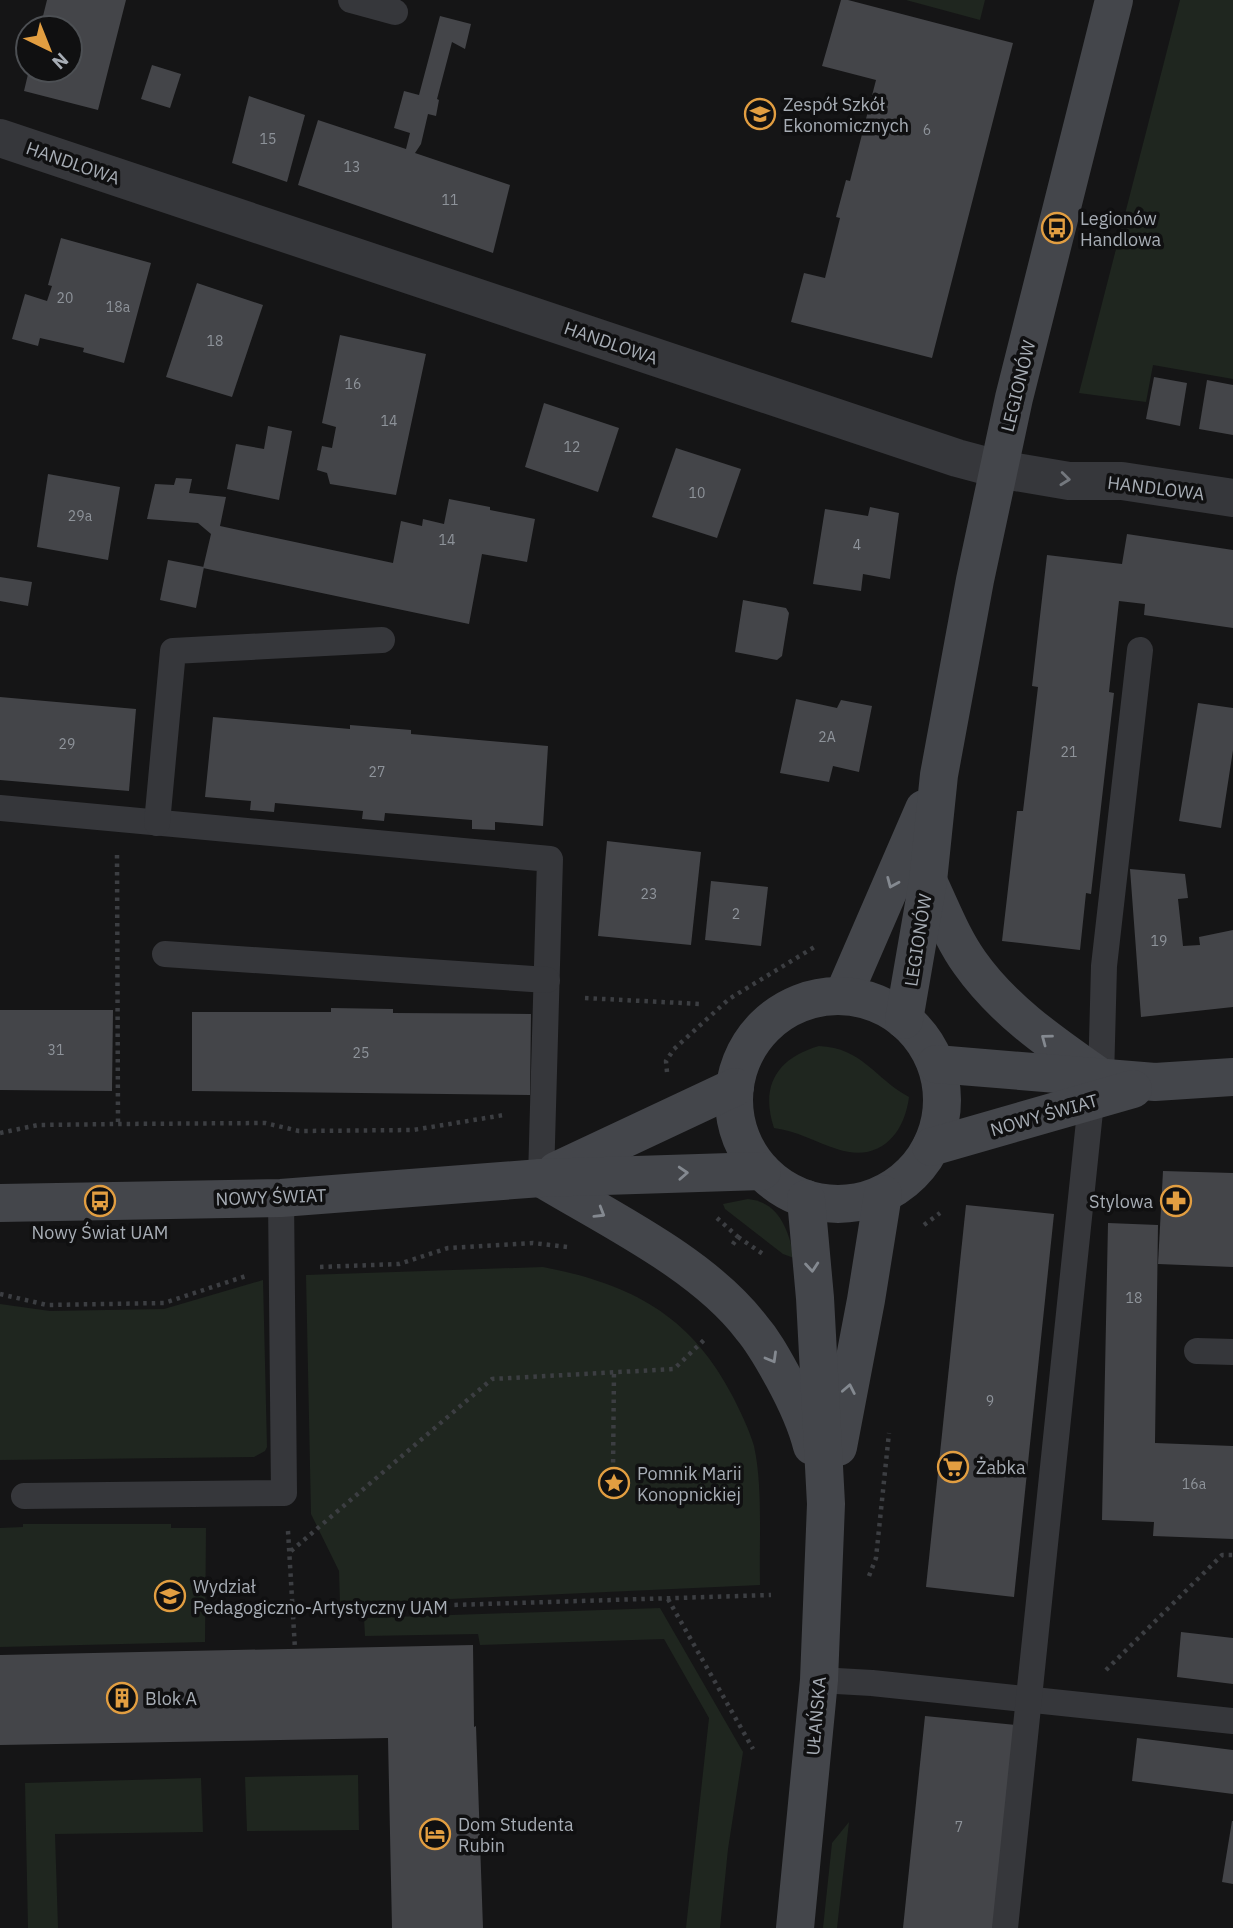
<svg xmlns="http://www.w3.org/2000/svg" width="1233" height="1928" viewBox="0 0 1233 1928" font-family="'IBM Plex Sans',sans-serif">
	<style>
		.green { fill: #1f261f }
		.building { fill: #444549 }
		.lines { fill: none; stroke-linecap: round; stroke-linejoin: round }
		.path { stroke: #3c3e42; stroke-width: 4.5; stroke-dasharray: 3.5 5; stroke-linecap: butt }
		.lane { stroke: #36373b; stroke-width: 26 }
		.street { stroke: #36373b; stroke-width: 38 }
		.secondary { stroke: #44464b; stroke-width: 38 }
		.oneway { stroke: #74787e }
		.oneway2 { stroke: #848990 }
		.labels { text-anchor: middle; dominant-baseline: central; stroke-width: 7; stroke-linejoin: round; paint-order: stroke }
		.number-label { font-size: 14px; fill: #8e939a }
		.poi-label { font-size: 18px; fill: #a7adb5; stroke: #101011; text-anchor: start }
		.street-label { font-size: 18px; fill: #a7adb5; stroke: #101011 }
	</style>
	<rect width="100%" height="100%" fill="#151516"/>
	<g class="green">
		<polygon points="906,0 985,0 980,20"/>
		<polygon points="1180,0 1233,0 1233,379 1153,365 1146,402 1079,393"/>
		<path d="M819 1046C863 1048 874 1078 909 1097 904 1136 878 1163 837 1149 815 1142 797 1131 774 1128 760 1086 777 1058 819 1046Z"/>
		<path d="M748 1199C779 1202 789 1231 794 1258L783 1254 725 1209 723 1204Z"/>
		<path d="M543 1267C631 1284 691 1315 733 1397 741 1413 749 1429 754 1446 763 1486 759 1543 760 1585L340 1604 339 1571 311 1514 306 1275Z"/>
		<polygon points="263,1280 267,1447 265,1451 254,1457 0,1460 0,1304 50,1311 164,1309"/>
		<polygon points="23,1524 171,1524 171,1528 206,1528 205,1642 0,1647 0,1528 23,1527"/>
		<polygon points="660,1608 743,1752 728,1849 720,1928 686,1928 709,1718 664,1639 480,1645 478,1634 365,1636 364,1618"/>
		<polygon points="358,1775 359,1830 247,1831 245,1777"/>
		<polygon points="201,1778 203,1832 55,1834 58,1928 28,1928 25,1783"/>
		<polygon points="849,1822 837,1928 823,1928 832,1843"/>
	</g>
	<g class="building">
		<polygon points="47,0 126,0 98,110 24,91 29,70 70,70 70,28 40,28"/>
		<polygon points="841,0 848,0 1013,43 932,358 791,322 804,273 825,278 840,218 836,217 846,180 850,181 876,80 822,66"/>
		<polygon points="440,16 471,24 465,49 452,42 437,99 439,100 436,116 428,114 421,144 415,153 510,185 493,253 298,185 318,120 406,149 410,133 394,128 404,91 419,95"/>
		<polygon points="152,65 181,74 170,108 141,99"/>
		<polygon points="249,96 305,115 287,182 232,163"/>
		<polygon points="61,238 151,263 124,363 83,352 84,348 40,338 38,346 12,339 25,294 47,301 52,286 48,285"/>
		<polygon points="197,283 263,305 232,397 166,377"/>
		<polygon points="340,335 426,354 396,495 330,484 327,473 317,470 322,446 332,448 336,427 322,423"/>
		<polygon points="1154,377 1187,383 1180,426 1146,419"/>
		<polygon points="1207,380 1233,385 1233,435 1199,429"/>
		<polygon points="544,403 619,428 598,492 525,467"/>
		<polygon points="268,426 292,431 279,500 227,489 236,444 264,449"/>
		<polygon points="676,448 741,469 717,538 652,517"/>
		<polygon points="48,474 120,487 108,560 37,547"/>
		<polygon points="176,478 192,479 189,493 226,497 220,526 393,563 401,521 422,526 423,519 444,524 449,499 490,507 490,510 535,519 527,562 482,554 469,624 203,568 211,534 198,523 147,519 155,484 174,485"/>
		<polygon points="870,507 899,513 890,579 863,574 861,591 813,584 825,509 868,516"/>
		<polygon points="1127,534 1233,550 1233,628 1144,615 1145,604 1119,601 1109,692 1114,693 1091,894 1086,893 1080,950 1002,941 1017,811 1023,811 1038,687 1032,686 1047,555 1122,564"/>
		<polygon points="168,560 204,567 196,608 160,600"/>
		<polygon points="0,577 32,582 28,606 0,601"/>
		<polygon points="743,600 786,608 789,613 782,656 777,660 735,652"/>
		<polygon points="0,697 136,709 129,791 0,780"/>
		<polygon points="796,699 837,708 841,700 872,706 859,772 833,766 829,782 780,773"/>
		<polygon points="1198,703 1233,708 1233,750 1221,828 1179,821"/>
		<polygon points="213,717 350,729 350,725 411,730 411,734 548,746 543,826 495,822 495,830 472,829 472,820 385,813 384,821 362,819 363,811 275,803 274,812 250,810 251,801 205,797"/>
		<polygon points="607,841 701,852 691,945 598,936"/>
		<polygon points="1130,869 1185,874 1188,898 1178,899 1183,946 1200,945 1199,937 1233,930 1233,1007 1141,1017"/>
		<polygon points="711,881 768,887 761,946 705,940"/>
		<polygon points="331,1008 393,1009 393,1013 531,1014 530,1095 192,1091 192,1012 331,1012"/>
		<polygon points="0,1010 113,1010 112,1091 0,1090"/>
		<polygon points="1163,1171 1233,1173 1233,1267 1158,1264"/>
		<polygon points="966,1205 1054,1214 1014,1597 926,1587"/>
		<polygon points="1108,1223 1158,1225 1155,1443 1233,1446 1233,1539 1153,1536 1154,1522 1102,1520"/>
		<polygon points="1181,1632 1233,1638 1233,1684 1177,1677"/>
		<polygon points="473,1645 474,1727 476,1726 483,1928 392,1928 388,1738 0,1745 0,1655"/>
		<polygon points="925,1716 1016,1725 994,1928 903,1928"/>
		<polygon points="1137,1738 1233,1750 1233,1794 1132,1781"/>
		<polygon points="1232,1821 1233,1821 1233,1884 1222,1882"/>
	</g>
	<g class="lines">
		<g class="path">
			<polyline points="117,855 118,1124"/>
			<polyline points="585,998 700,1004"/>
			<polyline points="667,1072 666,1061 674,1049 729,999 816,946"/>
			<polyline points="0,1133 38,1125 118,1124 265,1123 299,1131 413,1130 504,1115"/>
			<polyline points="717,1218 738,1237 731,1247"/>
			<polyline points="924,1225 940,1213"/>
			<polyline points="738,1237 766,1256"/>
			<polyline points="320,1267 399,1264 448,1248 533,1243 567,1247"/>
			<polyline points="0,1294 47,1305 164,1303 246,1276"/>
			<polyline points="613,1471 614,1372"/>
			<polyline points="288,1531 295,1649"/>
			<polyline points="291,1551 492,1379 674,1369 705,1339"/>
			<polyline points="869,1576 876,1558 889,1433"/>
			<polyline points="668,1599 753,1749"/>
			<polyline points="293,1610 771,1595"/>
			<polyline points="1106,1670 1222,1555 1233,1555"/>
		</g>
		<g class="lane">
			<polyline points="351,0 395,12"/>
			<polyline points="0,808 550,859 541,1178"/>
			<polyline points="157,823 173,651 382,640"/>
			<polyline points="165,954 547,980"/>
			<polyline points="1197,1351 1233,1352"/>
			<polyline points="24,1496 284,1493 281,1198"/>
			<polyline points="819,1680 872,1683 1233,1721"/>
			<polyline points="1005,1928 1091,1102 1101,1079 1104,966 1140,650"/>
		</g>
		<polyline class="street" points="0,138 957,458 998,469 1069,481 1122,481 1233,498"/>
		<g class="secondary">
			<path d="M928 881C941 908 952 938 970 963 1004 1011 1053 1044 1100 1077"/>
			<polyline points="843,996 924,809"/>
			<circle cx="838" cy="1100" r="104"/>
			<polyline points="904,1020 928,881 939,775 975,580 1014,398 1114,0"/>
			<polyline points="936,1064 1155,1082 1233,1077"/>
			<polyline points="931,1147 1133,1089"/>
			<polyline points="556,1171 735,1087"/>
			<path d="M541 1178C609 1219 703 1264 751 1327 764 1342 773 1359 783 1377 795 1399 806 1422 812 1446"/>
			<polyline points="0,1203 281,1198 541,1178 762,1171"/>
			<polyline points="838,1447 866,1300 883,1194"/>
			<polyline points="795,1928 819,1680 826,1504 815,1298 806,1199"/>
		</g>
	</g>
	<defs><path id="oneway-chevron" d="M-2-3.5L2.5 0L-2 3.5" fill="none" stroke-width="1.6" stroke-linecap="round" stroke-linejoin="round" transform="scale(1.75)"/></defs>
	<use class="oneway" href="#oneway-chevron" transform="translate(1065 479) rotate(6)"/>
	<g class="oneway2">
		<use href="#oneway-chevron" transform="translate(892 883) rotate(113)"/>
		<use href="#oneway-chevron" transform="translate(1046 1039) rotate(-143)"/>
		<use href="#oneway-chevron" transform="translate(683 1173) rotate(-3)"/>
		<use href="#oneway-chevron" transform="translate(600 1213) rotate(31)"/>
		<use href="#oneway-chevron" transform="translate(812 1267) rotate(85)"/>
		<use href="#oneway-chevron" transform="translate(772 1358) rotate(60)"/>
		<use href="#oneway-chevron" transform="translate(849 1389) rotate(-79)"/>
	</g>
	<defs>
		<g id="school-ring" transform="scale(1.575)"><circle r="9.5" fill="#101011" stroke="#e29e41" stroke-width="1.5"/><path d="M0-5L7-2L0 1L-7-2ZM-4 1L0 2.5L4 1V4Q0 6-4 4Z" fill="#e29e41"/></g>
		<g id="bus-ring" transform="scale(1.575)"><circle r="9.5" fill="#101011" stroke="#e29e41" stroke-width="1.5"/><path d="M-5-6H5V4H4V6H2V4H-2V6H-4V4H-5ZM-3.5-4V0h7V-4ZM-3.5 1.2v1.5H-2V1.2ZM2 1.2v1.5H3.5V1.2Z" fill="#e29e41"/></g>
		<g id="pharmacy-ring" transform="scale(1.575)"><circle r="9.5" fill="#101011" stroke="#e29e41" stroke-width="1.5"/><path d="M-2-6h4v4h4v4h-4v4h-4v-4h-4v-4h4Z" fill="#e29e41"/></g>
		<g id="supermarket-ring" transform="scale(1.575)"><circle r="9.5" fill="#101011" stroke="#e29e41" stroke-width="1.5"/><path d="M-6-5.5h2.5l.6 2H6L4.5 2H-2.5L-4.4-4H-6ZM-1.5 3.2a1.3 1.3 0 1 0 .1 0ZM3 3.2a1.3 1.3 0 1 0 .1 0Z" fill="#e29e41"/></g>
		<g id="sight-ring" transform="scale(1.575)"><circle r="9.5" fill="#101011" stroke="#e29e41" stroke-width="1.5"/><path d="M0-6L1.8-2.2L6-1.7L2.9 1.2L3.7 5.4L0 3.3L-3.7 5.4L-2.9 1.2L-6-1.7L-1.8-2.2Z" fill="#e29e41"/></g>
		<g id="university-ring" transform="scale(1.575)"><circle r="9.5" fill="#101011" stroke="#e29e41" stroke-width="1.5"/><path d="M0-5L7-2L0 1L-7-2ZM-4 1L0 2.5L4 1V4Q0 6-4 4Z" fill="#e29e41"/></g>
		<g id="building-ring" transform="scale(1.575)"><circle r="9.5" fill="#101011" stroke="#e29e41" stroke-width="1.5"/><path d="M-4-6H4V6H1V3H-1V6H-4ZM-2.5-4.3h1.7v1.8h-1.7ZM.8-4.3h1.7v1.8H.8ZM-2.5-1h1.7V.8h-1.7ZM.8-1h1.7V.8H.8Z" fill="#e29e41"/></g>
		<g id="hotel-ring" transform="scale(1.575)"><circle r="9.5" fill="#101011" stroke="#e29e41" stroke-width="1.5"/><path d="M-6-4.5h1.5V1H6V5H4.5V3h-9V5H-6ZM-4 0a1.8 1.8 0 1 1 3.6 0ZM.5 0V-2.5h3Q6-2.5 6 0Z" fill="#e29e41"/></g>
	</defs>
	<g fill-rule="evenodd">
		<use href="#school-ring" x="760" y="114"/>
		<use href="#bus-ring" x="1057" y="228"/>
		<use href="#bus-ring" x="100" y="1201"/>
		<use href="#pharmacy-ring" x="1176" y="1201"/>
		<use href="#supermarket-ring" x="953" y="1467"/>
		<use href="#sight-ring" x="614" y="1483"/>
		<use href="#university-ring" x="170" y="1596"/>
		<use href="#building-ring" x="122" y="1698"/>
		<use href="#hotel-ring" x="435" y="1834"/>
	</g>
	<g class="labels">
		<g class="number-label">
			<text x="927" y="130">6</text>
			<text x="268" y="139">15</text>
			<text x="352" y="167">13</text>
			<text x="450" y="200">11</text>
			<text x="65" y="298">20</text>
			<text x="118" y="307">18a</text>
			<text x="215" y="341">18</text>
			<text x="353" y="384">16</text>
			<text x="389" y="421">14</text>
			<text x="572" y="447">12</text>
			<text x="697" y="493">10</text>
			<text x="80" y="516">29a</text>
			<text x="447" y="540">14</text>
			<text x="857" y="545">4</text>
			<text x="827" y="737">2A</text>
			<text x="67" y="744">29</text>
			<text x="1069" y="752">21</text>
			<text x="377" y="772">27</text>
			<text x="649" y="894">23</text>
			<text x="736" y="914">2</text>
			<text x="1159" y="941">19</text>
			<text x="56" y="1050">31</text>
			<text x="361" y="1053">25</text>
			<text x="1134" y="1298">18</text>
			<text x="990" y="1401">9</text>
			<text x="1194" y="1484">16a</text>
			<text x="959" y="1827">7</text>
		</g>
		<g class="poi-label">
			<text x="783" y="104">Zespół Szkół<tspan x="783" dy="21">Ekonomicznych</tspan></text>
			<text x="1080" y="218">Legionów<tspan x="1080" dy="21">Handlowa</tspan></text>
			<text x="1153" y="1201" text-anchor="end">Stylowa</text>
			<text x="100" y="1232" text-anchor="middle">Nowy Świat UAM</text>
			<text x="976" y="1467">Żabka</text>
			<text x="637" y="1473">Pomnik Marii<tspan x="637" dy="21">Konopnickiej</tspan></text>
			<text x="193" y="1586">Wydział<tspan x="193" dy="21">Pedagogiczno-Artystyczny UAM</tspan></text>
			<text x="145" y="1698">Blok A</text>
			<text x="458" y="1824">Dom Studenta<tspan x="458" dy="21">Rubin</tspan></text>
		</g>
		<g class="street-label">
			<text transform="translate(73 163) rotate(19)">HANDLOWA</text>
			<text transform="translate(611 343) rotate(19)">HANDLOWA</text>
			<text transform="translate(1018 386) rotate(-76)">LEGIONÓW</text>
			<text transform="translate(1156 488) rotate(7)">HANDLOWA</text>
			<text transform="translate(918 940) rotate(-81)">LEGIONÓW</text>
			<text transform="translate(1044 1115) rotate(-16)">NOWY ŚWIAT</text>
			<text transform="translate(271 1197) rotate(-2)">NOWY ŚWIAT</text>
			<text transform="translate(816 1716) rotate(-85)">UŁAŃSKA</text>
		</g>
	</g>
	<g transform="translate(49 49) rotate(137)"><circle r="33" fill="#101011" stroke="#4c4f53" stroke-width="2"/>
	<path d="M0-5L12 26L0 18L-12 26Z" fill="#e29e41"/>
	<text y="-10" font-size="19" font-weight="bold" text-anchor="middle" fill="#a7adb5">N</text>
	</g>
</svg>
